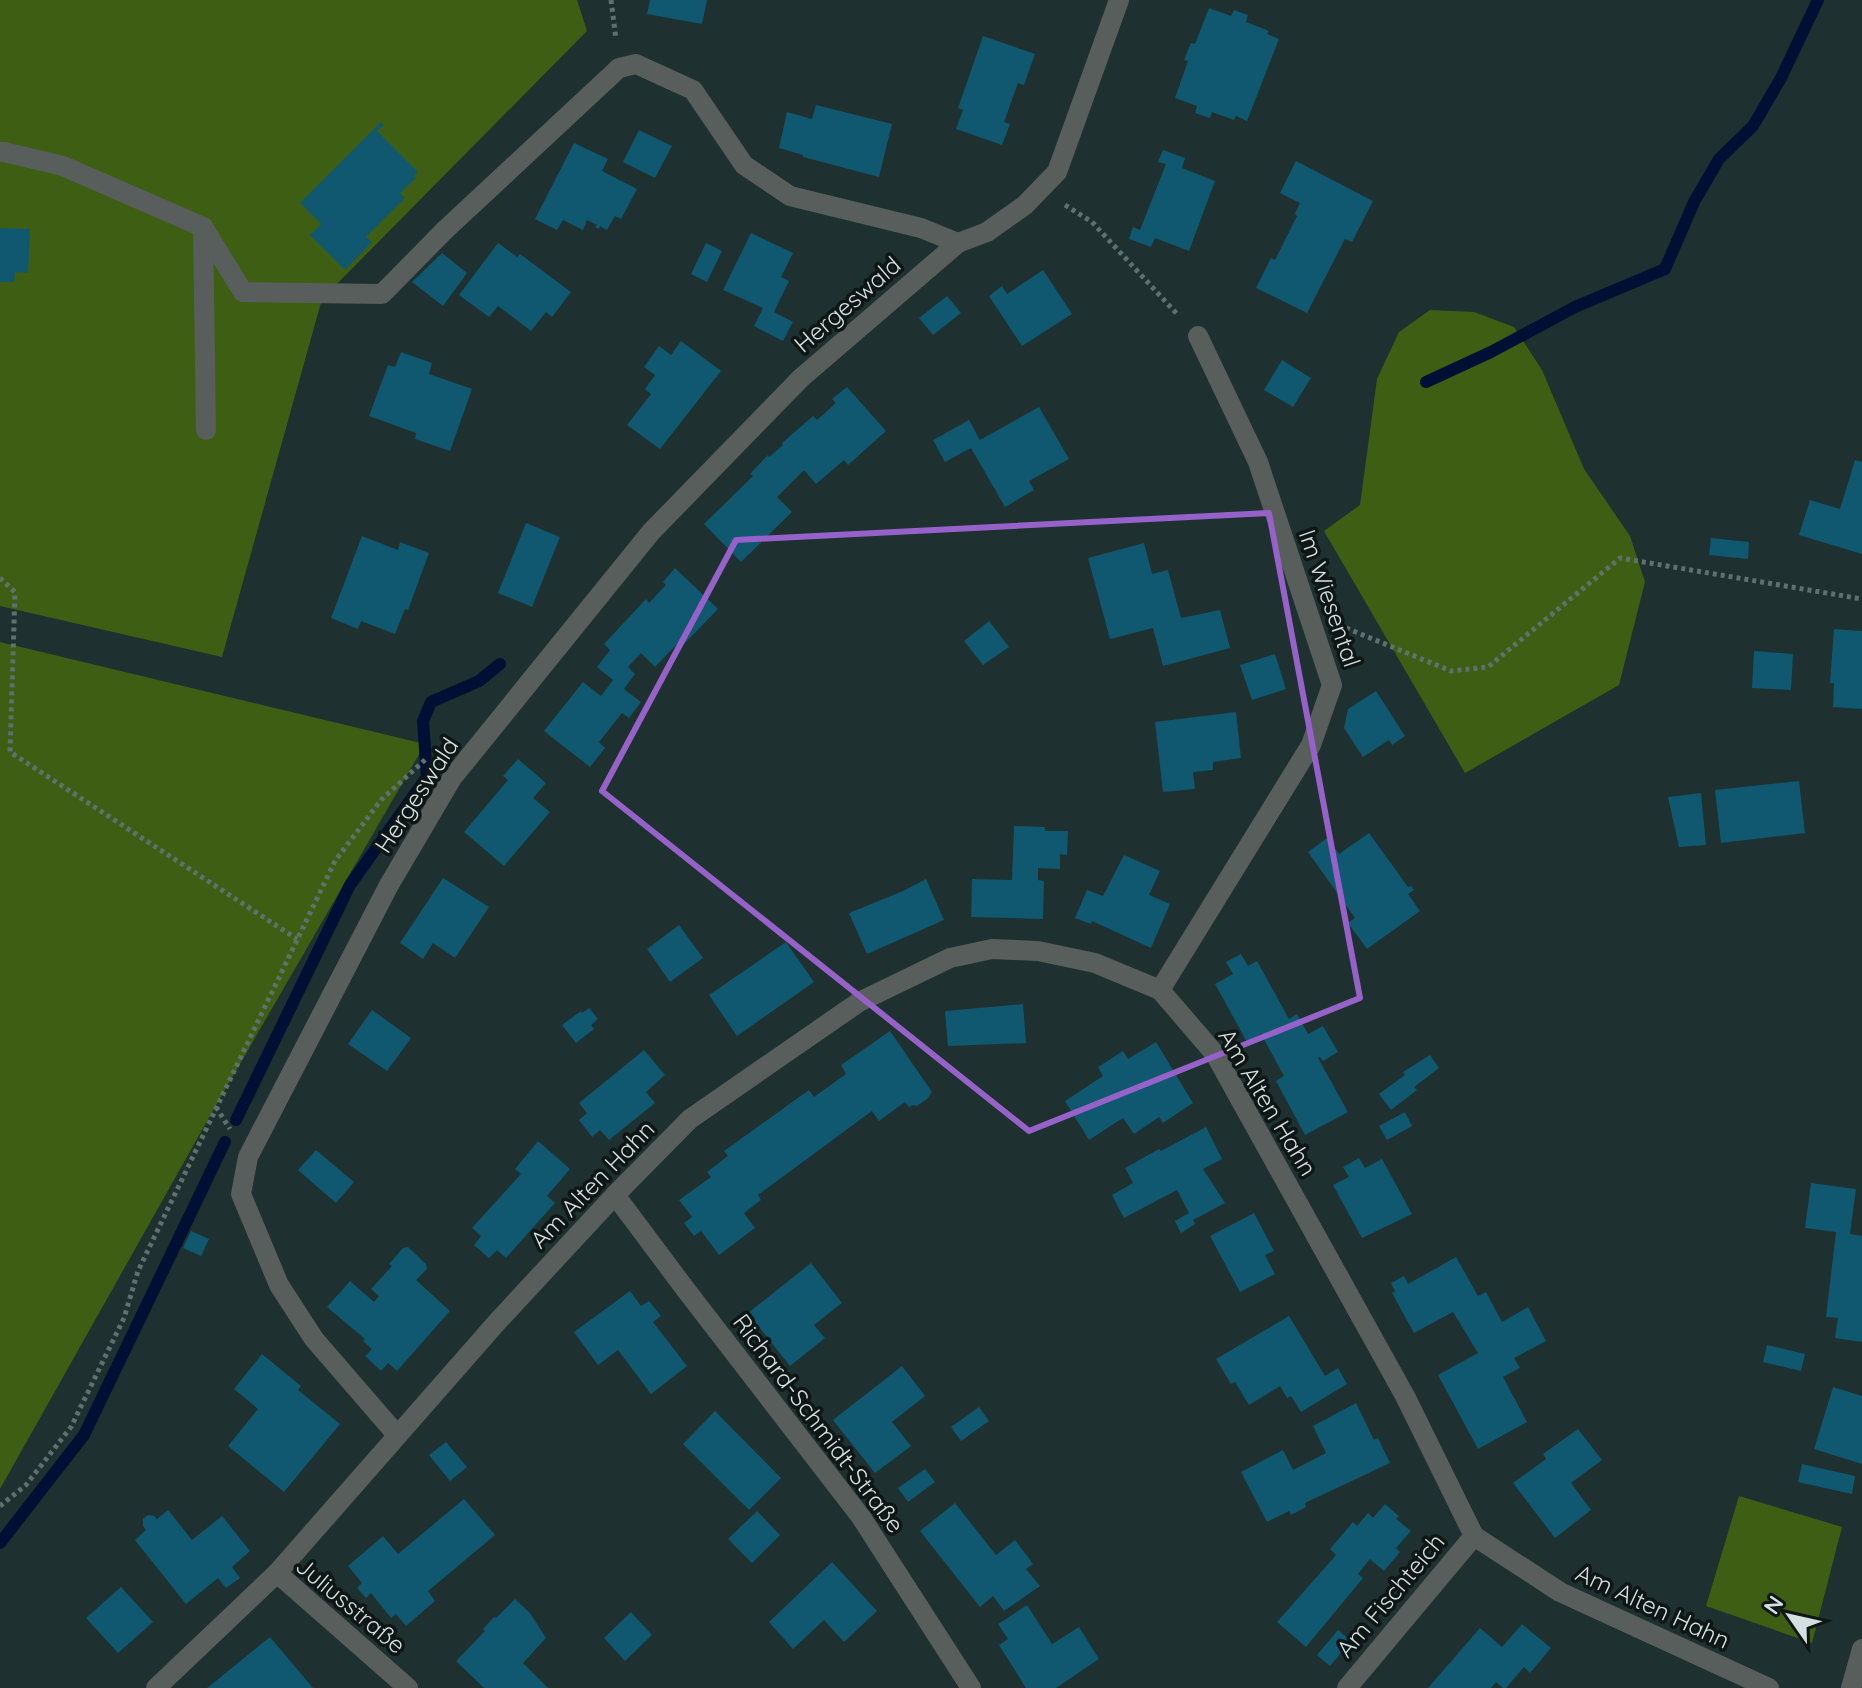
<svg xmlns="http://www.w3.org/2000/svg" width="1862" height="1688" viewBox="0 0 1862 1688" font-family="Quicksand,sans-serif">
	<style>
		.green { fill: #3e5f13 }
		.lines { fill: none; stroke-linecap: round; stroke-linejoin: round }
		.stream { stroke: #000f33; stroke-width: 12 }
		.building { fill: #0f5870 }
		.path { stroke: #60706f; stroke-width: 5; stroke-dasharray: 4 4; stroke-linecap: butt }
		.service { stroke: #575e5b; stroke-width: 20 }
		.minor { stroke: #575e5b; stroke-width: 20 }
		.marked { fill: none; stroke: #9662c9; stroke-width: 6; stroke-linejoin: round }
		.labels { text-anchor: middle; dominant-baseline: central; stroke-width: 7; stroke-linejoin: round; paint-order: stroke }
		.street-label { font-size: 24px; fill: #d4dfdf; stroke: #0e1616 }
	</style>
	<rect width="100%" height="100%" fill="#1e302f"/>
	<g class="green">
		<polygon points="0,0 577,0 587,31 322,299 222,657 0,606"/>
		<polygon points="1430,310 1474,312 1514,327 1542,370 1584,469 1630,536 1645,582 1619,685 1465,773 1324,531 1360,505 1377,379 1399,332"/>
		<polygon points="0,642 425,744 215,1107 0,1489"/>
		<polygon points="1739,1496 1842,1527 1812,1643 1706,1606"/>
	</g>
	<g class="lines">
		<g class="stream">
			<polyline points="1426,382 1491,352 1575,307 1665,269 1694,202 1719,159 1753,126 1781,78 1818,0"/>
			<polyline points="236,1120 350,885 427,777 423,721 431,702 479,681 500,664"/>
			<polyline points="0,1543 84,1435 225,1142"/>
		</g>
	</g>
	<g class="building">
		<polygon points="650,0 707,0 702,24 647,14"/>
		<polygon points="1209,8 1231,16 1234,10 1248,15 1246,22 1269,31 1267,34 1279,39 1247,121 1236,116 1234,120 1212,112 1210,118 1195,113 1197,106 1175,98 1188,61 1184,60 1191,43 1195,44"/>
		<polygon points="983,36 1035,54 1024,85 1018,83 1004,122 1010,124 1002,145 956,129 963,110 958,108"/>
		<polygon points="816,105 892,124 879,177 803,157 803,155 779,148 787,112 812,119"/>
		<polygon points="381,122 384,125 377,131 418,172 413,176 416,178 400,193 405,198 366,237 372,242 345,270 310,235 321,224 300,203"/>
		<polygon points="639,130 672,146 655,178 623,162"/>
		<polygon points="574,143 608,159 602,171 637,189 621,219 615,216 607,230 600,226 599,229 595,227 597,225 587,220 583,230 563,220 557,230 535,219"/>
		<polygon points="1163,150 1185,158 1182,168 1215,181 1189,251 1155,238 1151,247 1129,239 1133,227 1140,230 1166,164 1158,162"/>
		<polygon points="1296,161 1373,201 1352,242 1345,239 1307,313 1256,288 1271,258 1275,260 1297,216 1295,213 1300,203 1280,193"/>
		<polygon points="0,228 30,229 28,273 15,272 14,282 0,282"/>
		<polygon points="751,233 793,253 781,277 789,281 774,312 793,322 783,341 754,326 763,308 723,290"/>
		<polygon points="498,243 517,257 520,254 571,292 552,317 546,312 531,331 498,306 489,317 459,295"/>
		<polygon points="706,243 722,251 707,282 691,274"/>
		<polygon points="442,253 467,273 443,306 412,282"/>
		<polygon points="1043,270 1072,314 1022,346 989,296 1002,286 1007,294"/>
		<polygon points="947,296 961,313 933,335 919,318"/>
		<polygon points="681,341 721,371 660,449 627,425 651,394 645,389 655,375 644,367 659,346 671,355"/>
		<polygon points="401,352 432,363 429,374 472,389 450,451 415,439 416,433 369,416 388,365 395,367"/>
		<polygon points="1282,360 1311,378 1293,407 1264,390"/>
		<polygon points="847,387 886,431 848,465 844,460 816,484 804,470 777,497 792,512 741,562 704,524 753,476 750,474 768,455 769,457 783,445 782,443 813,416 817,420 836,403 832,399"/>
		<polygon points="1039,407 1069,459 1029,481 1034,490 1005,507 971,448 945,462 933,440 969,420 980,440"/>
		<polygon points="1855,460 1862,462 1862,554 1799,535 1810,500 1840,509"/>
		<polygon points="526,523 560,537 532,607 498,593"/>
		<polygon points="362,536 398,550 400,542 429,553 408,610 405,609 395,634 361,621 358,629 331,618"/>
		<polygon points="1711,538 1749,542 1748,559 1709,555"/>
		<polygon points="1144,543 1152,574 1168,570 1181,618 1220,610 1230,648 1163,666 1153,628 1110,639 1088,558"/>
		<polygon points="675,568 718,609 683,645 680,641 655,667 641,653 628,667 635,674 624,689 641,702 629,718 622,713 599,742 605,748 590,767 544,731 583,682 601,696 613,680 597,667 610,650 604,644 646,599 649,603 666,585 663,582"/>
		<polygon points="989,621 1009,647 983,665 964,641"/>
		<polygon points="1834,629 1862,631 1862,709 1833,707 1834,683 1830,683"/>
		<polygon points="1754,651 1793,654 1791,690 1752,688"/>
		<polygon points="1275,654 1286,689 1252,700 1240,665"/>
		<polygon points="1376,691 1405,736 1392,745 1389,740 1363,757 1344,728 1348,709"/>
		<polygon points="1236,712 1241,758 1213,762 1213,770 1193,772 1195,789 1163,792 1155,722"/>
		<polygon points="518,759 546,783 533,798 550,812 504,866 464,832 508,780 503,776"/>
		<polygon points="1799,781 1805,833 1721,843 1715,790"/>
		<polygon points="1701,793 1706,845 1679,847 1668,797"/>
		<polygon points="1014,826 1045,827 1045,831 1068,831 1067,855 1060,854 1060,869 1038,868 1038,880 1044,881 1043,919 971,917 972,879 1012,880"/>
		<polygon points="1369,833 1408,887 1411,886 1414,890 1408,894 1420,911 1367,949 1348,923 1355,918 1308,852 1327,838 1339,854"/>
		<polygon points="1124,855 1160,871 1149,895 1170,904 1151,948 1092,921 1091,924 1075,918 1087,890 1103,896"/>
		<polygon points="443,878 489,907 455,958 433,943 423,959 400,943"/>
		<polygon points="926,879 944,920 867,954 849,913 903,891"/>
		<polygon points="679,925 703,958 670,982 647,949"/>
		<polygon points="786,942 814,982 737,1036 709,995"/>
		<polygon points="1241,954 1248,966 1257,961 1289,1019 1297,1014 1308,1034 1323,1026 1338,1052 1323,1061 1320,1057 1318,1058 1348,1112 1305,1135 1276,1081 1284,1076 1261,1034 1247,1042 1215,984 1233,974 1226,962"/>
		<polygon points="1023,1004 1026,1043 948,1046 945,1011"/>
		<polygon points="589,1008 598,1019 591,1025 594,1029 576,1043 562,1025 581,1011 582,1013"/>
		<polygon points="372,1010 411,1038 387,1071 348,1044"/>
		<polygon points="890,1031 932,1092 927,1099 917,1106 913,1105 909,1107 905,1102 879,1121 872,1111 758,1195 761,1200 744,1213 755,1228 719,1255 701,1231 694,1236 684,1223 692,1217 679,1200 711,1177 707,1172 728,1156 724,1151 809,1090 814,1097 846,1074 841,1065"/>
		<polygon points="1156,1042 1193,1103 1163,1123 1159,1117 1134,1134 1123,1118 1089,1140 1065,1101 1103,1076 1098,1067 1123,1051 1128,1059"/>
		<polygon points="644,1050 665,1075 646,1092 655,1103 609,1140 600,1130 592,1137 579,1120 587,1113 579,1103"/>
		<polygon points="1430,1055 1439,1068 1414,1087 1417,1090 1391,1110 1379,1094 1405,1075 1403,1072"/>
		<polygon points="1405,1112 1412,1126 1387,1140 1379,1126"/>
		<polygon points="1206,1127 1222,1159 1203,1169 1225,1203 1193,1220 1195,1224 1181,1233 1175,1221 1189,1213 1177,1190 1124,1218 1112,1195 1133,1183 1125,1168 1159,1149 1161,1151"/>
		<polygon points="538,1141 570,1169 547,1196 555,1203 506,1258 497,1250 489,1258 474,1245 481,1236 472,1228 521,1174 515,1169"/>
		<polygon points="316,1150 354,1182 336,1203 298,1170"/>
		<polygon points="1359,1158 1365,1168 1382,1159 1412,1214 1362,1238 1333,1185 1349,1177 1343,1167"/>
		<polygon points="1811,1183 1856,1189 1850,1234 1862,1236 1862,1342 1835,1338 1838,1318 1826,1317 1836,1232 1805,1228"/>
		<polygon points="1254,1213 1274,1251 1265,1255 1275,1274 1240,1292 1210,1236"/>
		<polygon points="191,1231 209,1239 201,1256 183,1248"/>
		<polygon points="408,1247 426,1264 427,1269 416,1280 450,1311 397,1371 388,1363 381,1371 365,1356 372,1349 363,1341 365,1339 327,1307 350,1281 374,1302 379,1296 371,1289 392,1266 389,1264 403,1248"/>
		<polygon points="1456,1257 1478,1296 1486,1292 1502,1322 1528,1307 1546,1341 1514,1358 1520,1368 1503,1377 1527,1422 1478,1449 1438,1375 1478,1353 1453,1312 1414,1333 1392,1293 1395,1291 1391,1283 1404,1276 1408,1284"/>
		<polygon points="811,1263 842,1303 814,1325 825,1338 790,1366 748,1313"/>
		<polygon points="630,1291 641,1306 649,1301 661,1316 653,1322 687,1366 651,1394 618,1350 598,1365 574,1332"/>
		<polygon points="1289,1316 1325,1376 1338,1368 1347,1384 1301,1412 1291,1396 1287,1398 1280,1386 1249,1405 1235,1382 1231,1384 1216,1359"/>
		<polygon points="1767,1345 1805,1354 1801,1371 1763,1362"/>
		<polygon points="262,1354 301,1386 298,1390 340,1424 284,1492 228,1446 258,1409 234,1389"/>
		<polygon points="902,1366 925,1396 892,1422 911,1446 875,1473 833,1420"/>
		<polygon points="1833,1387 1862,1396 1862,1464 1814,1449"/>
		<polygon points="1356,1403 1374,1440 1378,1438 1390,1463 1305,1503 1306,1507 1291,1515 1289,1511 1267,1522 1241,1472 1283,1450 1293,1470 1326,1453 1313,1426"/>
		<polygon points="979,1407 989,1421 961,1441 951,1427"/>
		<polygon points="715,1411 781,1478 749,1510 683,1444"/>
		<polygon points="1578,1429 1602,1460 1571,1483 1591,1510 1555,1538 1513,1483 1546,1459 1543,1454"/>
		<polygon points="446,1442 467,1467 450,1481 429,1455"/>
		<polygon points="1802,1464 1855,1476 1852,1494 1798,1482"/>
		<polygon points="925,1469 935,1482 908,1502 898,1488"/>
		<polygon points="464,1499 495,1535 428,1591 435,1601 406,1626 396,1614 391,1618 371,1593 366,1598 357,1588 362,1583 348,1566 383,1536 398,1554"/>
		<polygon points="955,1503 996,1555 1015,1540 1033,1564 1026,1569 1040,1586 1004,1611 993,1596 980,1607 920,1531"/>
		<polygon points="1385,1504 1399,1516 1396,1519 1411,1531 1396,1548 1400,1552 1384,1571 1370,1559 1358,1574 1363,1578 1306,1647 1277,1622 1336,1555 1330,1549 1353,1522 1357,1526 1368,1513 1373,1518"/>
		<polygon points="168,1510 192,1540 222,1516 250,1551 232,1567 240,1578 226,1588 218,1578 186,1604 135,1540 146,1530 143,1526 143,1519 148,1515 154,1516 157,1519"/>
		<polygon points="757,1511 780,1535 752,1563 728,1539"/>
		<polygon points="832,1562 877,1611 844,1642 824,1620 793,1649 769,1622"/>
		<polygon points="121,1587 153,1622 118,1653 86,1618"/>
		<polygon points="515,1599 530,1613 546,1638 523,1663 548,1688 484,1688 456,1661 485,1631 483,1629 494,1617 496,1618"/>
		<polygon points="1027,1605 1052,1644 1079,1627 1099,1659 1056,1688 1026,1688 999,1645 1008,1639 998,1624"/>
		<polygon points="631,1612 652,1635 625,1661 604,1638"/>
		<polygon points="1522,1624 1551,1648 1530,1673 1524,1667 1506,1688 1503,1688 1496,1682 1491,1688 1428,1688 1480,1628 1502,1647"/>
		<polygon points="1338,1630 1351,1641 1330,1666 1317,1655"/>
		<polygon points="270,1637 313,1688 207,1688 217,1680"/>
	</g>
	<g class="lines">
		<g class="path">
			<polyline points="611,0 616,39"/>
			<polyline points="1065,205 1092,222 1178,315"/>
			<polyline points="0,578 15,592 10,752 297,939"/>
			<polyline points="1346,628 1451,671 1488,667 1620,558 1862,599"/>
			<polyline points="216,1107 230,1129"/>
			<polyline points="0,1506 26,1485 71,1427 124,1318 138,1271 335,861 381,800 427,758"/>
		</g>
		<g class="service">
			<polyline points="203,227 243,292 382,294 445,230"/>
			<polyline points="203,227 206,430"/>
		</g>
		<g class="minor">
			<polyline points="0,152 4,152 63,166 203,227"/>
			<polyline points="445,230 619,68 636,64 693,90 744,165 790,196 921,228 958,243 987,232 1025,205 1057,172 1119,0"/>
			<polyline points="1160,990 1311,745 1332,685 1258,462 1198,336"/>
			<polyline points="615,1195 686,1290 861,1517 971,1688"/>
			<polyline points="397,1435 314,1339 279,1285 241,1194 248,1157 389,885 452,778 651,532 801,378 958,243"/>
			<polyline points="277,1573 498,1321 615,1195 690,1119 859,1002 950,958 992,949 1038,951 1095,963 1160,990 1215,1054 1405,1396 1474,1536 1560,1592 1769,1688"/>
			<polyline points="156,1688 277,1573 408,1688"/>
			<polyline points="1347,1688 1474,1536"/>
			<polyline points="1851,1688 1862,1649"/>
		</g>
	</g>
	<path class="marked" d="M1269 513 1360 998 1029 1131 602 791 736 540Z"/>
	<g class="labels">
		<g class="street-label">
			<text transform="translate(847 304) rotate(-41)">Hergeswald</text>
			<text transform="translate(1330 598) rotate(71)">Im Wiesental</text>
			<text transform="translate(416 795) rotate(-57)">Hergeswald</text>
			<text transform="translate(1268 1102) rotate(59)">Am Alten Hahn</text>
			<text transform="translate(592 1184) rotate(-46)">Am Alten Hahn</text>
			<text transform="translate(819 1423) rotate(53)">Richard-Schmidt-Straße</text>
			<text transform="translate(1390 1595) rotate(-50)">Am Fischteich</text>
			<text transform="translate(351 1605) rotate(40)">Juliusstraße</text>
			<text transform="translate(1653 1606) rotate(25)">Am Alten Hahn</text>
		</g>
	</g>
	<g transform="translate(1790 1616) rotate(304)" stroke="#0e1616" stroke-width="6" paint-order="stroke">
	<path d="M0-6L14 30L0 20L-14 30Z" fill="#d4dfdf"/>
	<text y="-12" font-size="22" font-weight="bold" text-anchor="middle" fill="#d4dfdf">N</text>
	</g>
</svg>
